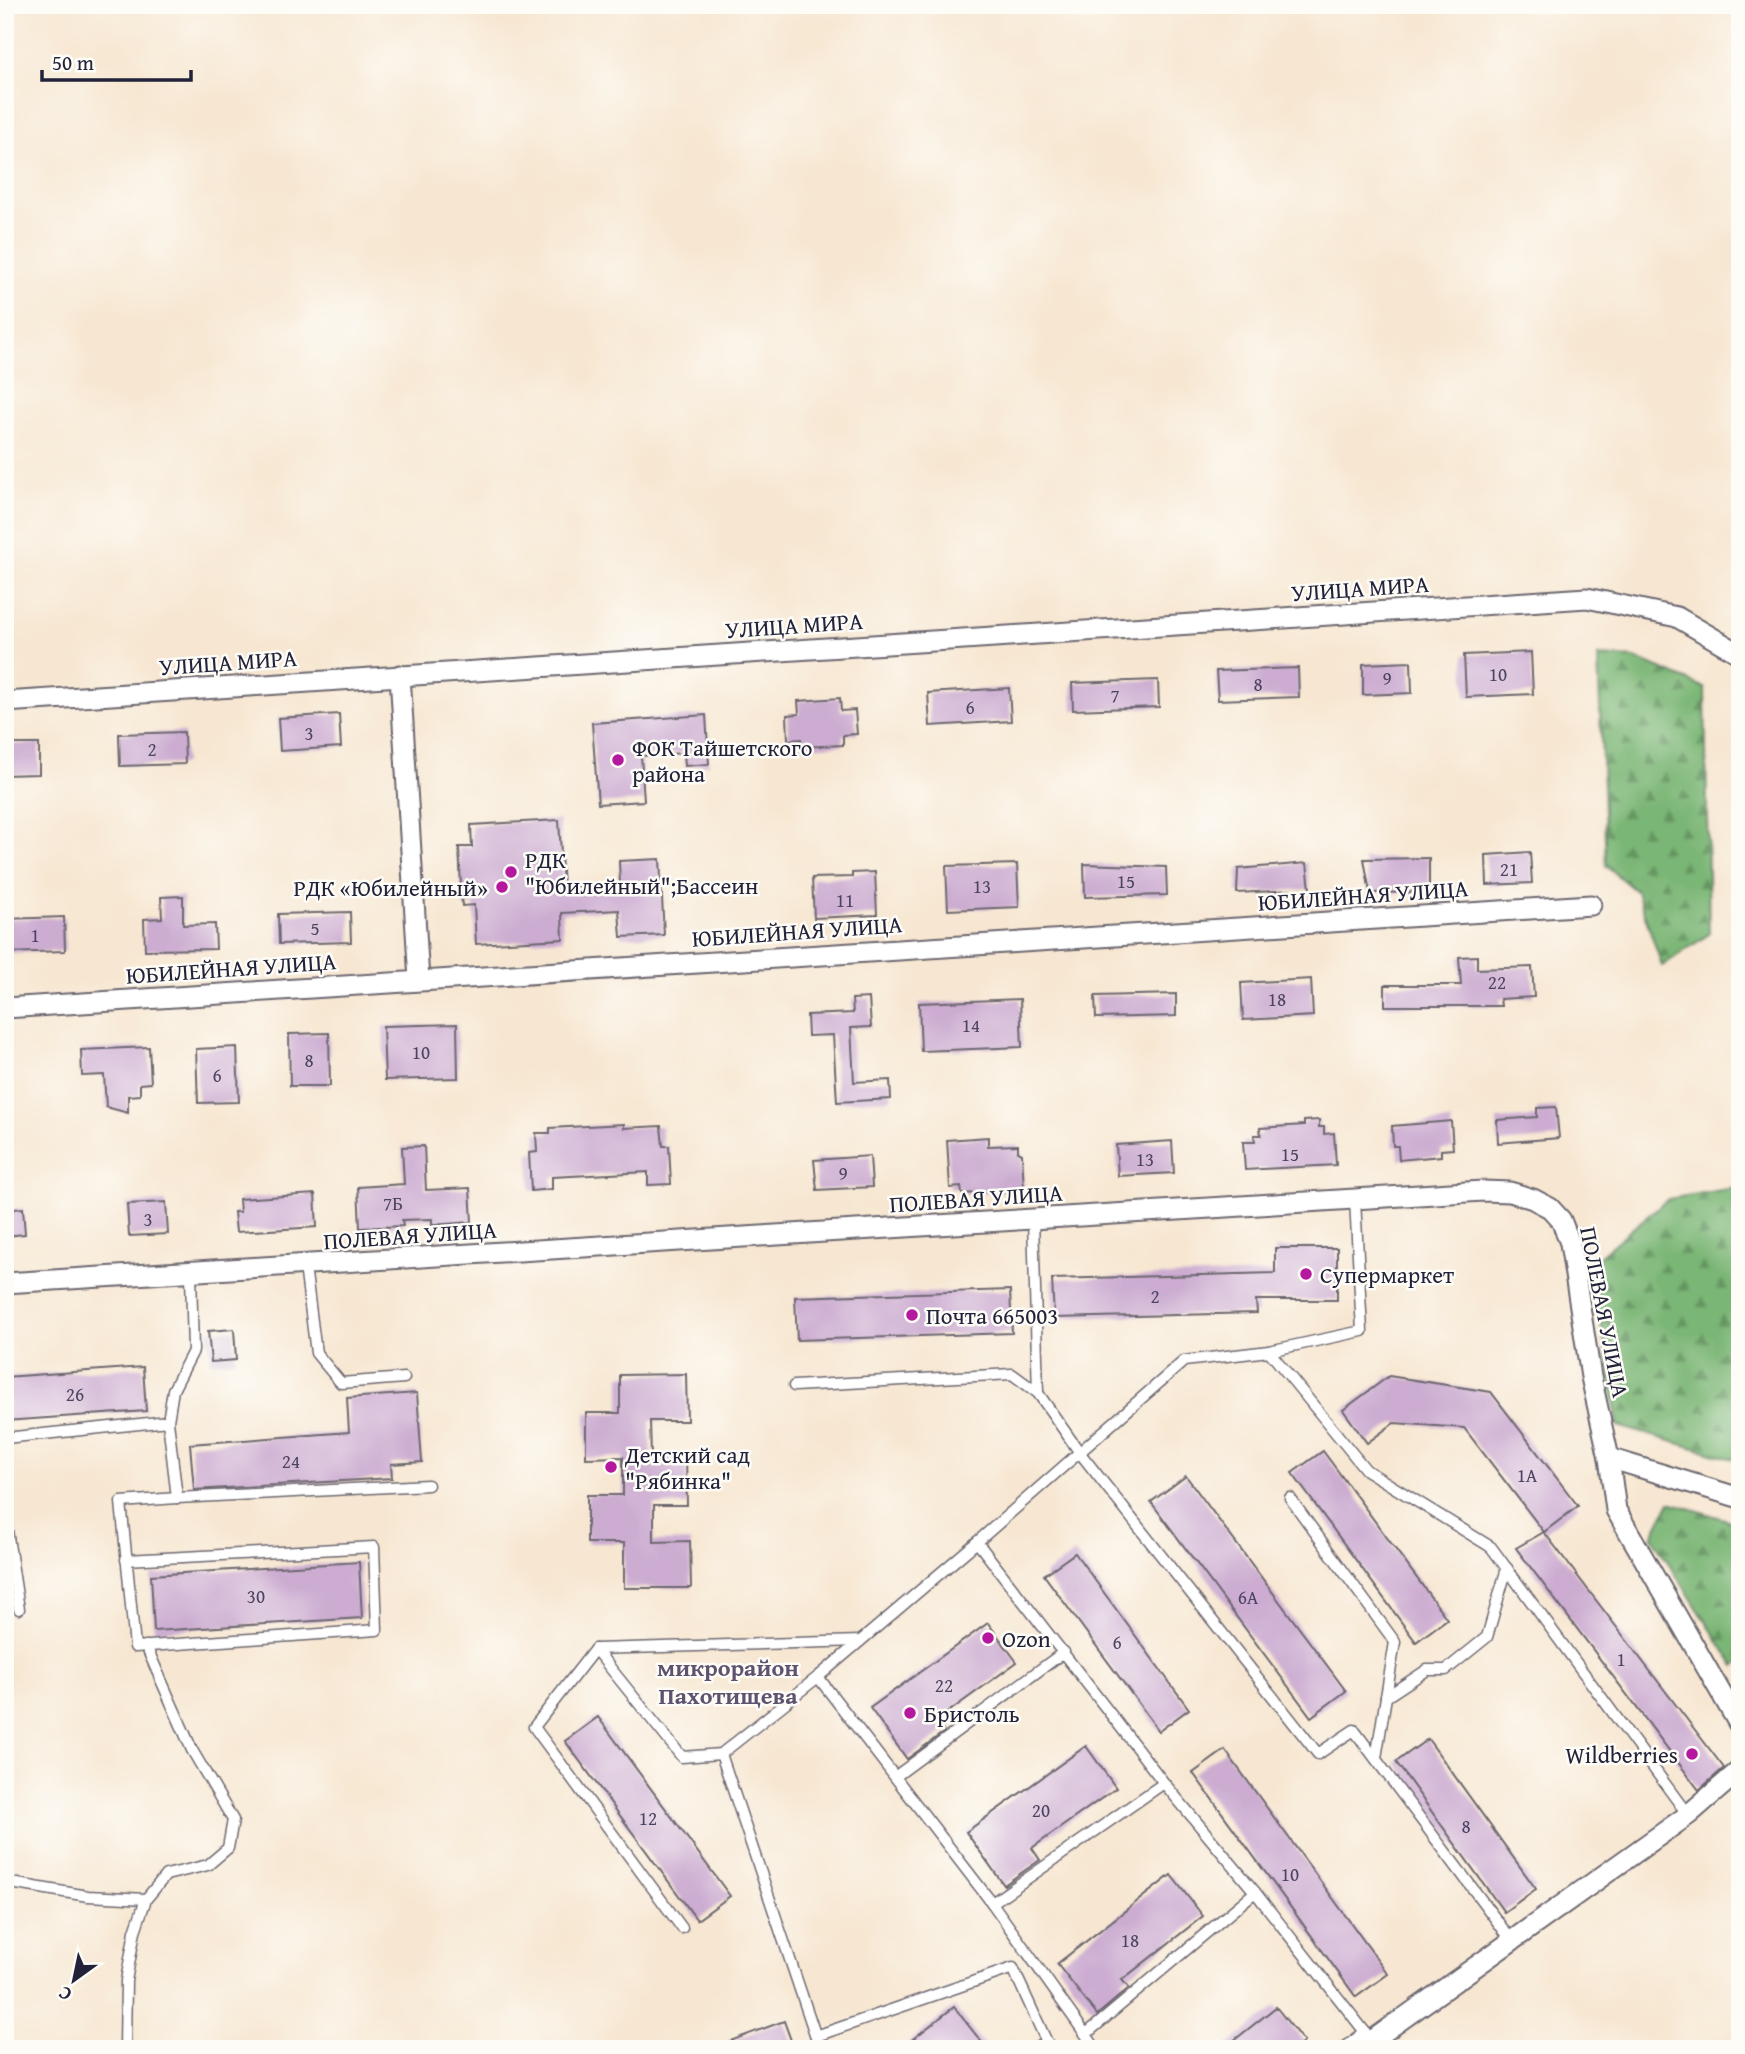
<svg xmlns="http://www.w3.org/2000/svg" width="1745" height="2054" viewBox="0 0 1745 2054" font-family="'Gentium Book Plus',serif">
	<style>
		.forest { fill: url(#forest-firs); stroke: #4e6c58; stroke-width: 2 }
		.building { fill: #ccacd1 }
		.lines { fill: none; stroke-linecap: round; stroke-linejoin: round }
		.service-casing { stroke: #6d6770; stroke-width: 13 }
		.minor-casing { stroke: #6d6770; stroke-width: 23 }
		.service { stroke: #fff; stroke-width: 10 }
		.minor { stroke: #fff; stroke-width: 19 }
		.poi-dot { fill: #b5179e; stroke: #fdfcf7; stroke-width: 2.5 }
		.labels { text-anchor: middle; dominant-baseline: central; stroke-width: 5; stroke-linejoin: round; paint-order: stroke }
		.number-label { font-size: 19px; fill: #4c4460 }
		.street-label { font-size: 23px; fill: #22223b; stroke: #fdfcf7 }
		.poi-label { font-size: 23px; fill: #22223b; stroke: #fdfcf7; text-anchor: start }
		.neighbourhood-label { font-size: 24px; font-weight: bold; fill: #5e5270; stroke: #fdfcf7 }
	</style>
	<defs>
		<pattern id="forest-firs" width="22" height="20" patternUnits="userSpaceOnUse" patternTransform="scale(1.75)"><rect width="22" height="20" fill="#7ab674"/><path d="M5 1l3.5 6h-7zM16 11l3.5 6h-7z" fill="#649460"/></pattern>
	</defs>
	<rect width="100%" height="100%" fill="#fdfcf7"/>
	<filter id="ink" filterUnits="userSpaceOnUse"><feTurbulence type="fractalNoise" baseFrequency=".0143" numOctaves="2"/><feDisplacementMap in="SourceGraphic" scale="14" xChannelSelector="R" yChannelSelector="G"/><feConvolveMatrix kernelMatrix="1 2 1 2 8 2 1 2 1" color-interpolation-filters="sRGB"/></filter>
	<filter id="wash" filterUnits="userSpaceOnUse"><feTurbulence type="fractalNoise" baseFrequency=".00686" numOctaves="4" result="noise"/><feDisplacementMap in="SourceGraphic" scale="28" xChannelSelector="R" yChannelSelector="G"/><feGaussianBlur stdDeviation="1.57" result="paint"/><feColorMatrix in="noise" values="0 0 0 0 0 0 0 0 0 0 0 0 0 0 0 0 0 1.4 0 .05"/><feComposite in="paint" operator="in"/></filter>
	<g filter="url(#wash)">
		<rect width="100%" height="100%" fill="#f7e7d2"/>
		<g class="forest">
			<polygon points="1598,656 1635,658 1705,688 1709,934 1662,966 1637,892 1606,866"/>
			<polygon points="1740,1187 1740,1461 1618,1426 1591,1263 1668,1199"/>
			<polygon points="1670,1502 1740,1524 1740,1662 1735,1667 1652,1537"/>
		</g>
		<g id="blocks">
			<g class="building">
				<polygon points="1531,652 1533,694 1466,697 1464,655"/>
				<polygon points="1411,662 1412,693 1363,695 1363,664"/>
				<polygon points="1298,668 1299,697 1218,700 1216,671"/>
				<polygon points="1158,680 1159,707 1073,710 1072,683"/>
				<polygon points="1009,688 1011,721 930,726 928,693"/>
				<polygon points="840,698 841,711 855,710 857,734 843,735 843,745 801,747 801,739 788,740 787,715 799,714 798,701"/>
				<polygon points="339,714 341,747 280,751 278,718"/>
				<polygon points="706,715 709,764 685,766 684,753 641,756 644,801 598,804 592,723"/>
				<polygon points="184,732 185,764 120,766 119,734"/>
				<polygon points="5,744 39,744 39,774 5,775"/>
				<polygon points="559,820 563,887 620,884 619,861 660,859 664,935 621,937 619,910 562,913 563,939 476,944 474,905 462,906 459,847 472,847 471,825"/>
				<polygon points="1530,852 1532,883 1487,885 1486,855"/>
				<polygon points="1429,858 1429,892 1370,893 1364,859"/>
				<polygon points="1307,863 1310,889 1237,893 1238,869"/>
				<polygon points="1017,864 1019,907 948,910 946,866"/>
				<polygon points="1084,864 1166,867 1167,895 1085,897"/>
				<polygon points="875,872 877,915 814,918 812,878 852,877 852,873"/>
				<polygon points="183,896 183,925 215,924 216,949 145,950 144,919 162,918 161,897"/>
				<polygon points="350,912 351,942 279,944 278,914"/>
				<polygon points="64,917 65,951 5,953 5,919"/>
				<polygon points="1477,956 1477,969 1532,967 1534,997 1500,999 1501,1006 1385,1006 1385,985 1461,985 1459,957"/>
				<polygon points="1311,979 1313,1016 1243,1020 1241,983"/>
				<polygon points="1176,994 1176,1016 1096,1018 1095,996"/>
				<polygon points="869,998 871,1027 851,1028 854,1082 890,1080 891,1099 837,1102 833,1035 808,1036 807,1015 853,1013 852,999"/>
				<polygon points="1020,999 1022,1047 921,1051 919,1003"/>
				<polygon points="457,1024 458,1078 385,1080 383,1026"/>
				<polygon points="329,1033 330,1086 290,1086 289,1034"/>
				<polygon points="149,1047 151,1083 140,1084 140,1095 128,1096 128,1113 106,1107 104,1075 82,1076 81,1050"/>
				<polygon points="237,1047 239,1102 198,1103 196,1049"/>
				<polygon points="1556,1107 1559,1138 1498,1143 1497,1120 1537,1117 1537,1108"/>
				<polygon points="1319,1120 1319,1127 1324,1127 1324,1134 1334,1133 1336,1165 1245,1170 1243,1142 1255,1142 1254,1135 1261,1135 1260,1128 1304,1125 1304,1121"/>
				<polygon points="1451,1121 1453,1149 1441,1150 1441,1156 1399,1160 1398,1146 1393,1146 1392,1126"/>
				<polygon points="624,1124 624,1128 661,1126 663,1146 669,1146 671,1184 648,1185 648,1172 552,1177 552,1189 531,1191 529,1153 537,1152 536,1133 550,1133 550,1128"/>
				<polygon points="988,1137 988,1146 1018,1145 1018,1152 1022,1154 1024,1190 962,1194 961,1187 950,1188 947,1140"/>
				<polygon points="1172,1141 1174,1173 1118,1176 1116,1145"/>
				<polygon points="424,1146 426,1190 470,1188 472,1222 432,1225 432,1219 402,1220 403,1226 360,1228 358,1187 404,1184 402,1147"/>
				<polygon points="870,1156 872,1187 817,1190 814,1160"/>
				<polygon points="315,1194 317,1227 236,1232 234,1212 240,1212 239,1199"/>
				<polygon points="166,1202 168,1234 129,1236 127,1204"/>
				<polygon points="23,1208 25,1234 5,1236 5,1210"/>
				<polygon points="1275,1248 1337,1248 1337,1300 1256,1300 1257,1313 1054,1318 1052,1279 1275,1273"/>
				<polygon points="1010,1290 1012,1333 797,1340 795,1297"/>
				<polygon points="234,1329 236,1360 211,1362 208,1331"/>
				<polygon points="143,1367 146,1411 5,1421 5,1377"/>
				<polygon points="686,1374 687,1421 650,1421 651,1457 686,1457 687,1505 654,1505 654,1542 690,1541 691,1588 624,1588 624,1543 587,1543 587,1495 623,1495 623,1457 586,1458 586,1413 620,1413 620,1375"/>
				<polygon points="1389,1376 1491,1392 1578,1506 1544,1532 1464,1428 1394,1423 1367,1443 1343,1410"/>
				<polygon points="417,1393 422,1462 391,1464 392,1478 194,1490 190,1444 349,1432 347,1398"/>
				<polygon points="1323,1451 1447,1619 1416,1642 1292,1473"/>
				<polygon points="1186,1476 1346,1691 1311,1717 1151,1502"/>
				<polygon points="1544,1532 1724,1768 1699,1790 1516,1548"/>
				<polygon points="1075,1553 1189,1709 1159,1731 1044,1575"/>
				<polygon points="359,1562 362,1618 154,1631 151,1575"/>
				<polygon points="988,1623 1017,1662 936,1721 944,1732 907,1759 870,1708"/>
				<polygon points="598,1717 730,1896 697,1920 565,1741"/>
				<polygon points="1428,1739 1536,1889 1504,1912 1396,1762"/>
				<polygon points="1086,1746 1116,1788 1032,1848 1040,1860 1004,1885 966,1832"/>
				<polygon points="1225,1750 1388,1974 1356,1997 1193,1773"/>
				<polygon points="1171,1875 1203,1916 1122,1980 1129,1988 1097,2015 1057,1964"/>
				<polygon points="954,2007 987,2049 900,2049"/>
				<polygon points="1276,2007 1304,2042 1296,2049 1223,2049"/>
				<polygon points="784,2021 794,2049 715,2049 714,2047"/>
			</g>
		</g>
	</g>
	<g filter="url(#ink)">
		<use href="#blocks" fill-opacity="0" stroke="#6d6770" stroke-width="2"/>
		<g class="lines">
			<g class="service-casing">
				<g id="service">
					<polyline points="1355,1200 1362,1331 1269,1351 1184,1361 977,1542 1164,1783 1255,1892 1365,2032 1370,2043"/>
					<polyline points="1033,1219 1038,1393"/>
					<polyline points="305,1266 316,1353 341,1383 404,1378"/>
					<polyline points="1269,1351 1366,1470 1491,1547 1688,1815"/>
					<polyline points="794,1386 1012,1374 1038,1393 1080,1453 1318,1754 1354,1730 1512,1941"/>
					<polyline points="5,1438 168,1421"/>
					<polyline points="177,1498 428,1485"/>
					<polyline points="1290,1498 1395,1642 1376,1758"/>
					<polyline points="5,1517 19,1609"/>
					<polyline points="126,1560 374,1547 377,1630 135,1647 121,1502 177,1498 168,1421 173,1390 193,1351 191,1273"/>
					<polyline points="595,1649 860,1641"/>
					<polyline points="818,1677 992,1903"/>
					<polyline points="1386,1697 1427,1670 1446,1670 1487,1637 1507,1568"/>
					<polyline points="721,1754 820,2049"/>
					<polyline points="896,1776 1064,1652"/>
					<polyline points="5,1882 88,1896 146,1899"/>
					<polyline points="682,1928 534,1727 595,1649 682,1757 721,1754 818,1677 977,1542"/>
					<polyline points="1086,2034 1255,1892"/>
					<polyline points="816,2036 1013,1968 1050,2049"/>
					<polyline points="125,2049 126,1981 135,1931 146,1899 166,1875 208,1865 228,1848 233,1820 192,1750 146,1646"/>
					<polyline points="1034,2049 1047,2043"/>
					<polyline points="1096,2049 992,1903 1164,1783"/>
					<polyline points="1343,2049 1365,2032"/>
				</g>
			</g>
			<g class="minor-casing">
				<g id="minor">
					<polyline points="400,675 419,980"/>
					<polyline points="5,702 1587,598 1677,617 1740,654"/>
					<polyline points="5,1008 1591,905"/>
					<polyline points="5,1283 1483,1191 1510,1192 1533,1199 1550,1208 1561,1220 1570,1243 1591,1377 1609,1458 1740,1498"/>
					<polyline points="1609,1458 1616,1510 1740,1726"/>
					<polyline points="1370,2042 1688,1815 1740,1770"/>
				</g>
			</g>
			<use href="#service" class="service"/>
			<use href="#minor" class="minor"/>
		</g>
	</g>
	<g class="poi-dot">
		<circle cx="618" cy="760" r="7"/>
		<circle cx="511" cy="872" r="7"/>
		<circle cx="502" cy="887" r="7"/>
		<circle cx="1306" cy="1274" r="7"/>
		<circle cx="912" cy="1315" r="7"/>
		<circle cx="611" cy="1467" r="7"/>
		<circle cx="988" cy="1638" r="7"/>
		<circle cx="910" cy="1713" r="7"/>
		<circle cx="1692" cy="1754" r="7"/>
	</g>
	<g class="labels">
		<g class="number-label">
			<text x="1498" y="674">10</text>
			<text x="1387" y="678">9</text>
			<text x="1258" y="684">8</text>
			<text x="1115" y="695">7</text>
			<text x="970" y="707">6</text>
			<text x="309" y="733">3</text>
			<text x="152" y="749">2</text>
			<text x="1509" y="869">21</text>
			<text x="1126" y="881">15</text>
			<text x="982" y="886">13</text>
			<text x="845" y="900">11</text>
			<text x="315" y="928">5</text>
			<text x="35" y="935">1</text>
			<text x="1497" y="982">22</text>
			<text x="1277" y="999">18</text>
			<text x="971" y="1025">14</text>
			<text x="421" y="1052">10</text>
			<text x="309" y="1060">8</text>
			<text x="217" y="1075">6</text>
			<text x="1290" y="1154">15</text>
			<text x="1145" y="1159">13</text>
			<text x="843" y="1173">9</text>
			<text x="393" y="1203">7Б</text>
			<text x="148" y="1219">3</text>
			<text x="1155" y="1296">2</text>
			<text x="75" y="1394">26</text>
			<text x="291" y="1461">24</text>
			<text x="1527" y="1475">1А</text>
			<text x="256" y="1596">30</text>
			<text x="1248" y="1597">6А</text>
			<text x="1117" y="1642">6</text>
			<text x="1621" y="1659">1</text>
			<text x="944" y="1685">22</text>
			<text x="1041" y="1810">20</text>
			<text x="648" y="1818">12</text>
			<text x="1466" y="1826">8</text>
			<text x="1290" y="1874">10</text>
			<text x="1130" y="1940">18</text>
		</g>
		<g class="street-label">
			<text transform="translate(1360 588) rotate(-4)">УЛИЦА МИРА</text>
			<text transform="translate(794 625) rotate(-4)">УЛИЦА МИРА</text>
			<text transform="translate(228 662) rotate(-4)">УЛИЦА МИРА</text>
			<text transform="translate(1363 895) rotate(-4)">ЮБИЛЕЙНАЯ УЛИЦА</text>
			<text transform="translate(797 931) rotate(-4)">ЮБИЛЕЙНАЯ УЛИЦА</text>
			<text transform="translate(231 968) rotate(-4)">ЮБИЛЕЙНАЯ УЛИЦА</text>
			<text transform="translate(976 1198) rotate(-4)">ПОЛЕВАЯ УЛИЦА</text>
			<text transform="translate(410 1235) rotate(-4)">ПОЛЕВАЯ УЛИЦА</text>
			<text transform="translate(1605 1312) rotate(79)">ПОЛЕВАЯ УЛИЦА</text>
		</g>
		<g class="poi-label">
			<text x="632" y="747">ФОК Тайшетского<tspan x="632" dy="26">района</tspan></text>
			<text x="525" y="859">РДК<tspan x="525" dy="26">"Юбилейный";Бассеин</tspan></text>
			<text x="488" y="887" text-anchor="end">РДК «Юбилейный»</text>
			<text x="1320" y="1274">Супермаркет</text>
			<text x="926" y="1315">Почта 665003</text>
			<text x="625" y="1454">Детский сад<tspan x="625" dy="26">"Рябинка"</tspan></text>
			<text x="1002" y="1638">Ozon</text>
			<text x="924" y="1713">Бристоль</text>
			<text x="1678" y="1754" text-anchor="end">Wildberries</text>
		</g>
		<g class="neighbourhood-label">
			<text x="728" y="1667">микрорайон<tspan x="728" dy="28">Пахотищева</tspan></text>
		</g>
	</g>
	<rect width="1745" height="2054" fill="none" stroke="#fdfcf7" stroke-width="28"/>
	<g transform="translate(74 1980) rotate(213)" stroke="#fdfcf7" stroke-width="5" paint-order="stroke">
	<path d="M0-5L12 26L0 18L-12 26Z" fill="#22223b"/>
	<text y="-10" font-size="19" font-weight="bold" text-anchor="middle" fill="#22223b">С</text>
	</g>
	<path d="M42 70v10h149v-10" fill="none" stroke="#22223b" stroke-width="3.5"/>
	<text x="52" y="70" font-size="21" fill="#22223b" stroke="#fdfcf7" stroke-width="5" paint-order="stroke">50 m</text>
</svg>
